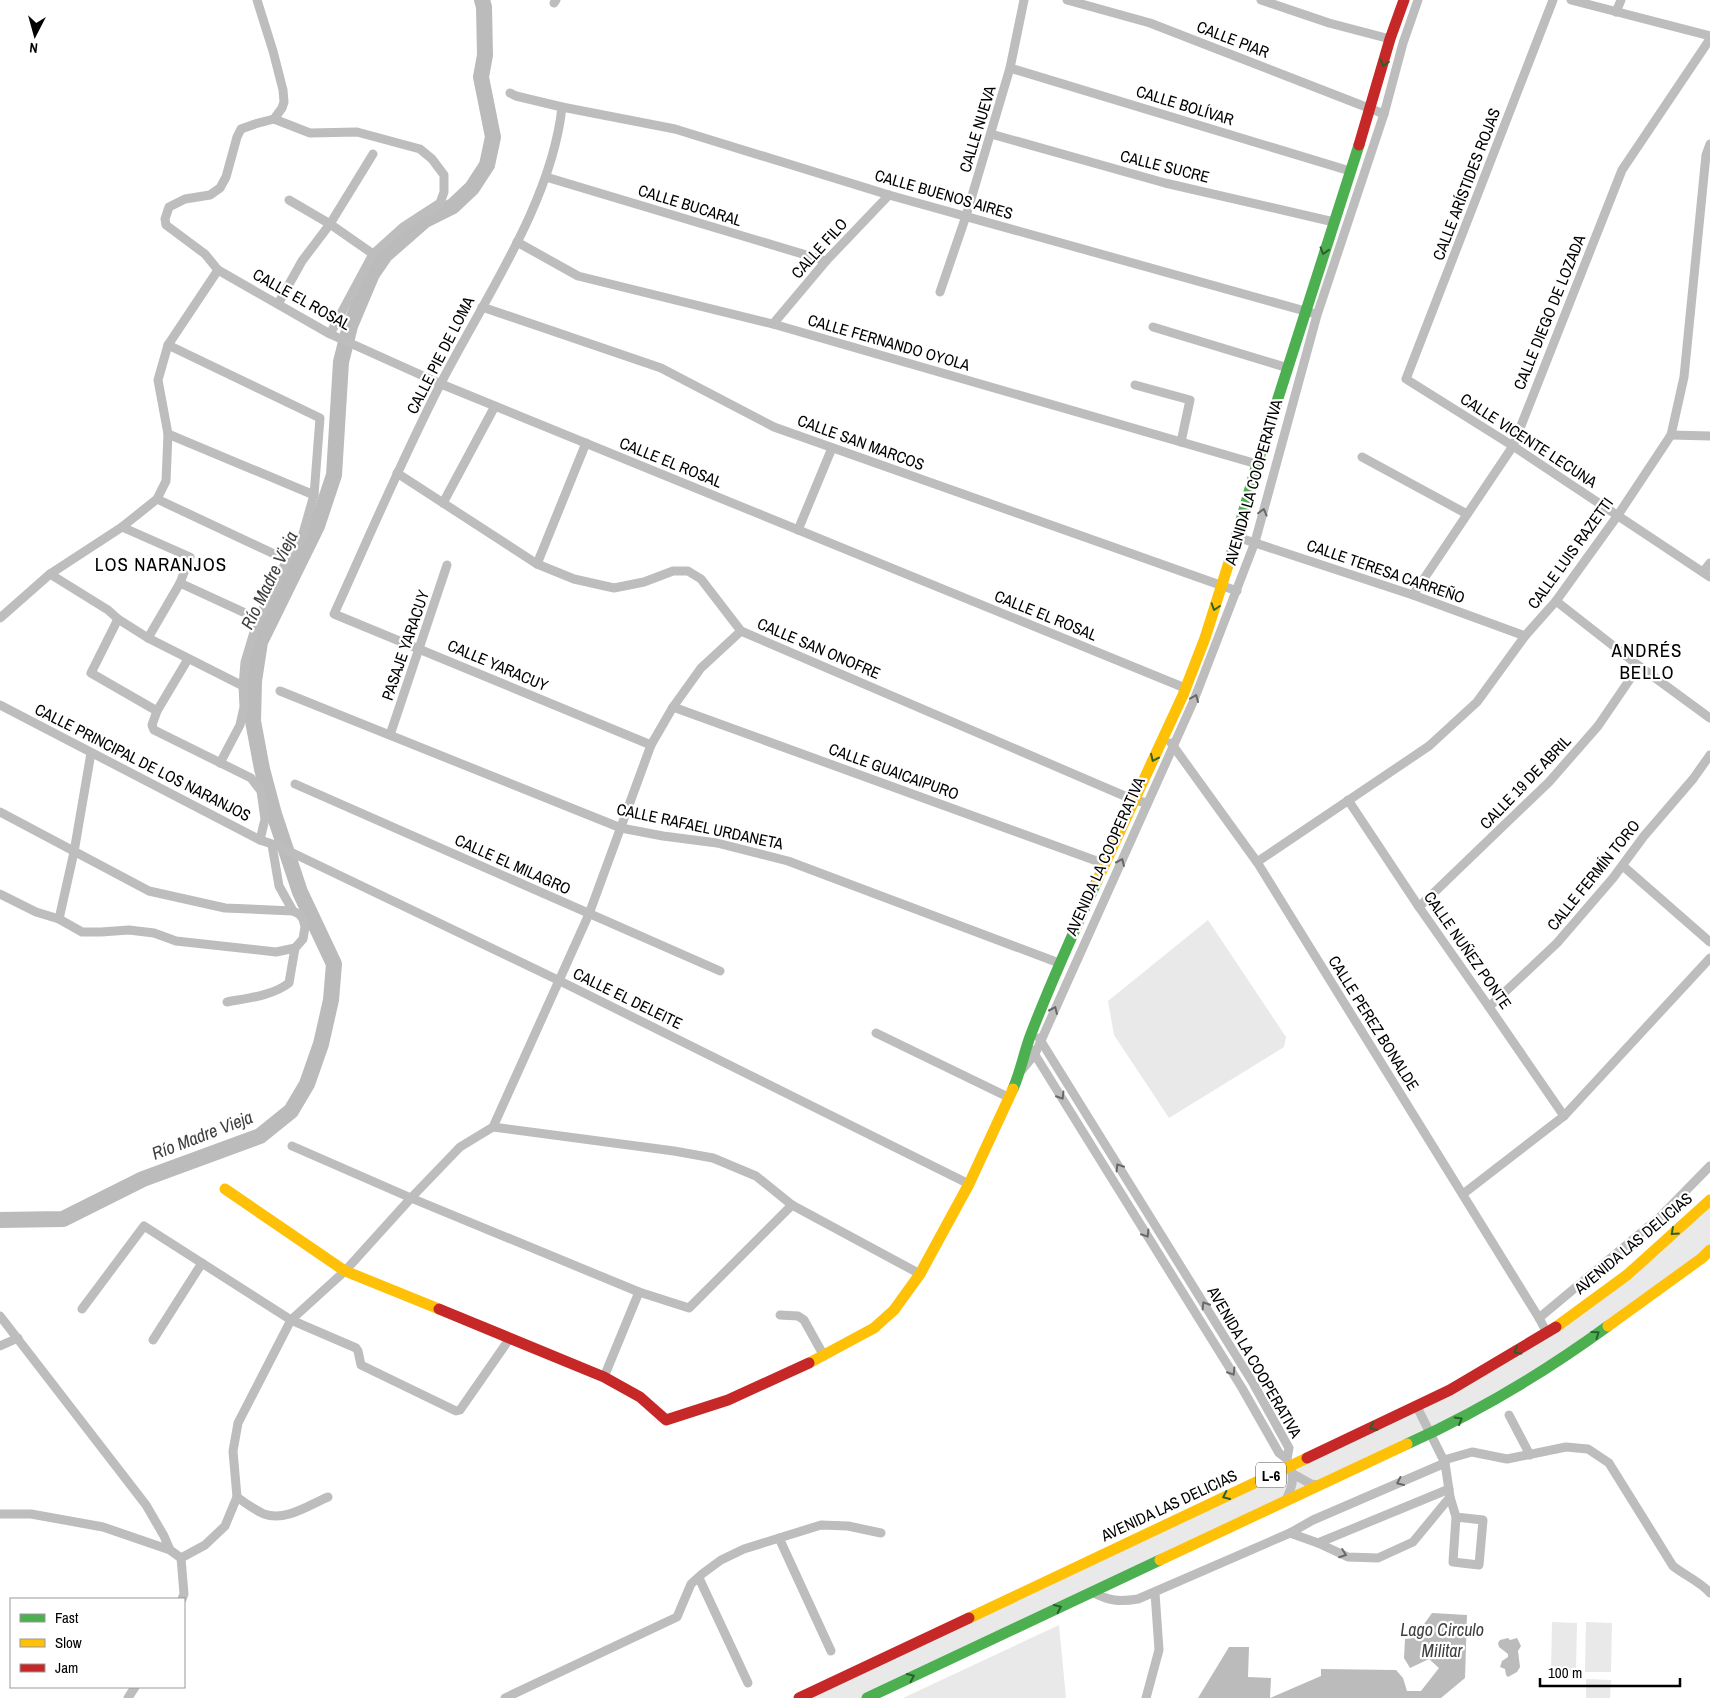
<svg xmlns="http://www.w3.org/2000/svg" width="1710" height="1698" viewBox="0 0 1710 1698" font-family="'Archivo Narrow',sans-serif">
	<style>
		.green { fill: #e9e9e9 }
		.water { fill: #bbb }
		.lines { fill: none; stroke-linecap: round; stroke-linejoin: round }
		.river { stroke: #bbb; stroke-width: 16 }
		.street { stroke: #bdbdbd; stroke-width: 9 }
		.fast { stroke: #4caf50; stroke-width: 11 }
		.slow { stroke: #ffc107; stroke-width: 11 }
		.jam { stroke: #c62828; stroke-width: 11 }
		.oneway { stroke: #2a602c }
		.oneway2 { stroke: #686868 }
		.labels { text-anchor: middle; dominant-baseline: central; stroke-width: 4.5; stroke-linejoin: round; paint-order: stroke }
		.shield { fill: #fff; stroke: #4c4c4c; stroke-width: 1 }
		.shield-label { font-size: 15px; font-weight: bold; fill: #000 }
		.street-label { font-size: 16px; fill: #000; stroke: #fff }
		.water-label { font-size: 18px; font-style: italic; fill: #3f3f3f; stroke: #fff }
		.quarter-label { font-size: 19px; letter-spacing: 1px; fill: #000; stroke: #fff }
	</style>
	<rect width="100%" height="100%" fill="#fff"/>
	<g class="green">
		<polygon points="1208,920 1286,1037 1284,1047 1169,1118 1114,1035 1108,1001"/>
		<polygon points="1710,1200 1710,1250 1562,1359 1453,1423 867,1698 800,1698 1286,1468 1547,1333"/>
		<polygon points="1552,1622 1577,1623 1576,1671 1551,1671"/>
		<polygon points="1586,1622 1612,1623 1611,1672 1585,1672"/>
		<polygon points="1059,1625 1066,1698 903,1698"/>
		<polygon points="1586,1679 1611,1680 1610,1698 1586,1698"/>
	</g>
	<g class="water">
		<polygon points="1432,1613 1467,1615 1465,1678 1441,1698 1270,1698 1321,1676 1321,1669 1396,1670 1403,1678 1407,1691 1421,1691 1439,1668 1429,1659 1410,1668 1404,1658 1405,1639 1414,1638"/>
		<polygon points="1508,1638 1510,1640 1517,1638 1521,1646 1518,1651 1520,1667 1517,1672 1508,1677 1506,1675 1505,1669 1500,1667 1502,1661 1508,1657 1508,1654 1499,1647 1498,1643 1500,1640"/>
		<polygon points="1229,1647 1249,1647 1248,1677 1271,1678 1270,1698 1198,1698"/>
	</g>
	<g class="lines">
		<polyline class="river" points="0,1220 63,1219 143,1179 260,1136 291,1111 307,1084 321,1044 331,1000 334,964 300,892 274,814 262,769 253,721 254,681 260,642 317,526 334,475 341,362 350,326 372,274 385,255 425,220 453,206 472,188 487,165 493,137 481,77 485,55 484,7 482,0"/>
		<g class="street">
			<polyline points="257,0 273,51 283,90 284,102 282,108 274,119"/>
			<polyline points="1067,0 1150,23 1384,114"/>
			<polyline points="1261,0 1329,23 1390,39"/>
			<polyline points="1553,0 1406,379 1513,446 1710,577"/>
			<polyline points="1571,0 1710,36"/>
			<polyline points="554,3 556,0"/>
			<polyline points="1616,12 1621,0"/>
			<polyline points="1010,68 1350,171"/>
			<polyline points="510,93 516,96 562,107 675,129 889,195 1312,313"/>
			<path d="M562 107C552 202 484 299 441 383 402 459 369 537 334 614L651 745"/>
			<polyline points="991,134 1165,183 1334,222"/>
			<polyline points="546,177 826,261"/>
			<polyline points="289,200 330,224 373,254"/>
			<polyline points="517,242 578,276 773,324 1257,464"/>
			<polyline points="940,292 966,216 1010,68 1024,0"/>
			<polyline points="278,304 302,261 330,224 373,154"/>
			<polyline points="482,307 661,368 774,427 1237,591"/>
			<polyline points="773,324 826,261 889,195"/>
			<polyline points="1153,327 1288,368"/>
			<polyline points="330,334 373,254 403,227 440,203 444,192 444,175 432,159 420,149 357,132 310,133 274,119 255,124 241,129 237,137 226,177 220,188 210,195 185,199 169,207 165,219 166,225 205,254 218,270 330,334 441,384 1185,688"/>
			<polyline points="168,345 320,418 314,495 302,537 287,560 258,619 245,662 243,686 244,707 240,725 220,763"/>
			<polyline points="1135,385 1190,400 1181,442"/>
			<polyline points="168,434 314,495"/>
			<polyline points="1671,435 1710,436"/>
			<polyline points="1362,457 1467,514"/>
			<polyline points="397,473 537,564 574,579 614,588 644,582 673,571 688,571 701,579 741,631 1134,800 1147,803"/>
			<polyline points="157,499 287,560"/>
			<polyline points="443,503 495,406"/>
			<polyline points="122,527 190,557 180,583 258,619"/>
			<polyline points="798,530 832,448"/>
			<polyline points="1237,537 1413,595 1525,636"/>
			<polyline points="537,564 586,443"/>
			<polyline points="1703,572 1710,563"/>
			<polyline points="50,574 108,610 118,619 148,638 243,686"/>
			<polyline points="1413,595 1513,446 1622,170 1710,39"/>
			<polyline points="1556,601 1639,666 1710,718"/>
			<polyline points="0,618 50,574 122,527 157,499 166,481 168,434 158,380 168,345 218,270"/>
			<polyline points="118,619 91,673 157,711"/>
			<polyline points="148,638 180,583"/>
			<polyline points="188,659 157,711 152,725 154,730 251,778 261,791 265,819 260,840"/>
			<polyline points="280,691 621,828 663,836 717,843 788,861 1059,963"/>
			<polyline points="0,705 260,840 278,846 560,981 969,1184"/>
			<polyline points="673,707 1105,864"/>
			<polyline points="390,735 447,565"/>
			<polyline points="1171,743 1257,862 1539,1318 1547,1333"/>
			<polyline points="295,784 720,971"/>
			<polyline points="1348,800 1419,907 1489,1007 1564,1116"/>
			<polyline points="0,812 149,891 225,908 293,911"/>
			<polyline points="1257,862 1429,746 1477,702 1525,636 1556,601 1618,515 1671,435 1684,377 1706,155 1710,144"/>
			<polyline points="1623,866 1710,942"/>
			<polyline points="0,894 36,912 59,919 82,932 101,932 129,930 154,933 176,941 276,952 295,948 303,939 305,927 303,919 299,914 293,911 279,886 272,845"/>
			<polyline points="1419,907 1549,782 1598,726 1639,666"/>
			<polyline points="59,919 74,852 91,753"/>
			<path d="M227 1002C248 998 272 996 289 983L295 948"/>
			<polyline points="1489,1007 1557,943 1613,878 1644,836 1693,779 1710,755"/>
			<polyline points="876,1033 1008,1097"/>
			<polyline points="1032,1050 1242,1388 1279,1453 1287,1459 1289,1448 1253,1383 1039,1038"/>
			<polyline points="1022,1070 1035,1054 1194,700 1255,542 1317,315 1384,114 1403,43 1418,0"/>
			<polyline points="493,1127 674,1151 713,1158 756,1176 792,1205 920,1274"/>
			<polyline points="292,1146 411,1198 639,1292 689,1308 792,1205"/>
			<polyline points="1463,1194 1564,1116 1710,958"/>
			<polyline points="82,1309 144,1226 291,1320 356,1348 358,1351 361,1365 456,1411 460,1410 510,1338"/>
			<polyline points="780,1315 798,1316 804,1320 824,1356"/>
			<polyline points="0,1316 146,1505 164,1536 170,1550"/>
			<polyline points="1539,1318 1660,1217 1710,1166"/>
			<polyline points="153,1340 202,1263"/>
			<polyline points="0,1346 18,1338"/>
			<polyline points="604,1377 639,1292"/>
			<polyline points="1417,1407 1445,1463 1450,1497 1456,1517 1453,1562 1479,1565 1483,1520 1456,1517"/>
			<polyline points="1509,1415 1530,1455"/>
			<path d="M1444 1460 1472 1452 1507 1459 1566 1447 1588 1449 1609 1463 1673 1566C1684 1575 1701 1582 1710 1593"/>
			<polyline points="1445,1463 1313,1520 1290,1533 1318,1543 1348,1557 1378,1558 1413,1542 1450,1497"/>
			<polyline points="1293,1474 1311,1484 1318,1485"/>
			<path d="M237 1497C245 1503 255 1510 264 1514 285 1522 309 1505 328 1497"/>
			<path d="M1286 1500C1293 1485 1295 1478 1289 1463"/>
			<polyline points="0,1514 31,1514 103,1527 170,1550 181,1558 184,1594 182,1599"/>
			<polyline points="779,1538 831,1651"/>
			<polyline points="1318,1543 1449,1489"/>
			<polyline points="181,1558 205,1545 225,1526 237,1497 233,1451 238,1423 291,1320 345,1271 411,1198 460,1147 493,1127 589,914 651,745 673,707 701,668 741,631"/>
			<polyline points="699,1578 748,1683"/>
			<path d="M1092 1592C1109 1601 1119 1602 1138 1599L1290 1533"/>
			<polyline points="128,1698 135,1687"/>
			<polyline points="505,1698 677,1617 691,1584 702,1574 721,1560 744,1549 821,1525 848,1526 881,1533"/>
			<polyline points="1146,1698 1159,1650 1155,1593"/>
		</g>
		<g class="fast">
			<polyline points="1230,559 1257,464 1359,145"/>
			<path d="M1013 1089C1021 1071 1024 1052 1031 1034 1051 982 1074 931 1097 881"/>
			<path d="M1407 1444C1478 1412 1545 1372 1608 1326"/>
			<polyline points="867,1698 1160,1560"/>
		</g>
		<g class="slow">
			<polyline points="1097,881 1183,695 1205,638 1230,559"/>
			<polyline points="225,1189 345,1271 439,1309"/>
			<polyline points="1608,1326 1702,1258 1710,1250"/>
			<polyline points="1556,1327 1627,1275 1710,1200"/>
			<polyline points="809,1363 874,1328 894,1310 920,1274 969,1184 1013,1089"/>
			<polyline points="1160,1560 1407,1444"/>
			<polyline points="969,1618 1307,1458"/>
		</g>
		<g class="jam">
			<polyline points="1359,145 1390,39 1404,0"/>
			<polyline points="439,1309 604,1377 640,1397 666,1420 728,1400 809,1363"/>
			<polyline points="1307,1458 1450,1390 1556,1327"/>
			<polyline points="799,1698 969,1618"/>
		</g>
	</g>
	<defs><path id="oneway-chevron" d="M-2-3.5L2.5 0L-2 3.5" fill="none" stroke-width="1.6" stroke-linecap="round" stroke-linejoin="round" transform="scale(1.25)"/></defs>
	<g class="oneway">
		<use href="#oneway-chevron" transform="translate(1384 63) rotate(106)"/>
		<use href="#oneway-chevron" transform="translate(1324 251) rotate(107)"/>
		<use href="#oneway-chevron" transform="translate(1215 607) rotate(108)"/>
		<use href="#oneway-chevron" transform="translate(1154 758) rotate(115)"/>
		<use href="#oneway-chevron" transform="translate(1674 1232) rotate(138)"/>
		<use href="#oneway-chevron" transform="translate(1596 1334) rotate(-36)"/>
		<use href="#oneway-chevron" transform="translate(1517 1351) rotate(150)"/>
		<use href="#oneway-chevron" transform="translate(1459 1420) rotate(-30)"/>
		<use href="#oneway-chevron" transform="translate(1373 1427) rotate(155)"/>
		<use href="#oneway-chevron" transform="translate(1226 1496) rotate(155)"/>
		<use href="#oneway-chevron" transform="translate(1058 1608) rotate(-25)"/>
		<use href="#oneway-chevron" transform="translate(911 1677) rotate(-25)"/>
	</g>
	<g class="oneway2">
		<use href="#oneway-chevron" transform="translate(1263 512) rotate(-75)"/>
		<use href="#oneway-chevron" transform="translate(1195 698) rotate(-67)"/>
		<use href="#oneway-chevron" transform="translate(1121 862) rotate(-66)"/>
		<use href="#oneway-chevron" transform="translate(1054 1010) rotate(-66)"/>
		<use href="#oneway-chevron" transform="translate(1061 1096) rotate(58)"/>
		<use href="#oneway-chevron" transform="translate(1119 1167) rotate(-122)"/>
		<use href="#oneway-chevron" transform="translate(1146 1234) rotate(58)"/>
		<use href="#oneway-chevron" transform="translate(1205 1305) rotate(-122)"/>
		<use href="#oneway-chevron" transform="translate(1232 1372) rotate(58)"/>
		<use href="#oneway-chevron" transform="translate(1400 1482) rotate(156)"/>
		<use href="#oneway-chevron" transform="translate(1343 1554) rotate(20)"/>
	</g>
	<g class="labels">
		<rect class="shield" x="1256" y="1462.5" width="30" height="25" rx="4"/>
		<g class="shield-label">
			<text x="1271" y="1475">L-6</text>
		</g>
		<g class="street-label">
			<text transform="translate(1233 39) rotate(21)">CALLE PIAR</text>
			<text transform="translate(1185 105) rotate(17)">CALLE BOLÍVAR</text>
			<text transform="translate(977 129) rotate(-73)">CALLE NUEVA</text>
			<text transform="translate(1165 166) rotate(14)">CALLE SUCRE</text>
			<text transform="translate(1466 184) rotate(-69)">CALLE ARÍSTIDES ROJAS</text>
			<text transform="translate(944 194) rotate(16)">CALLE BUENOS AIRES</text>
			<text transform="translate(690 205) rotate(17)">CALLE BUCARAL</text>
			<text transform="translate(819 248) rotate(-48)">CALLE FILO</text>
			<text transform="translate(302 299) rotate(29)">CALLE EL ROSAL</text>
			<text transform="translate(1549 312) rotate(-68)">CALLE DIEGO DE LOZADA</text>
			<text transform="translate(889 342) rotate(16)">CALLE FERNANDO OYOLA</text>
			<text transform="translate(440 355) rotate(-63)">CALLE PIE DE LOMA</text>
			<text transform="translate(1529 440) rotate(33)">CALLE VICENTE LECUNA</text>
			<text transform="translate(861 442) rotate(20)">CALLE SAN MARCOS</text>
			<text transform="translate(671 462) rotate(22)">CALLE EL ROSAL</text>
			<text transform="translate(1253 482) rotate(-74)">AVENIDA LA COOPERATIVA</text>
			<text transform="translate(1570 553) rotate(-54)">CALLE LUIS RAZETTI</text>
			<text transform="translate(1386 571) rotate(19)">CALLE TERESA CARREÑO</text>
			<text transform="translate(1046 615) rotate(22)">CALLE EL ROSAL</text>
			<text transform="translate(405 645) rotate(-71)">PASAJE YARACUY</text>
			<text transform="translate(819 648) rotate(23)">CALLE SAN ONOFRE</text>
			<text transform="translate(498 665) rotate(23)">CALLE YARACUY</text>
			<text transform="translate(143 762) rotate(27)">CALLE PRINCIPAL DE LOS NARANJOS</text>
			<text transform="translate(894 771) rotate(20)">CALLE GUAICAIPURO</text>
			<text transform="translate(1525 782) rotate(-46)">CALLE 19 DE ABRIL</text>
			<text transform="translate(700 826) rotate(12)">CALLE RAFAEL URDANETA</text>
			<text transform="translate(1105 856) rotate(-66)">AVENIDA LA COOPERATIVA</text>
			<text transform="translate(513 864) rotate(24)">CALLE EL MILAGRO</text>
			<text transform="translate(1593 875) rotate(-51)">CALLE FERMÍN TORO</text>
			<text transform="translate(1468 950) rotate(55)">CALLE NUÑEZ PONTE</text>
			<text transform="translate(628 998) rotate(26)">CALLE EL DELEITE</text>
			<text transform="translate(1374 1023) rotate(58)">CALLE PEREZ BONALDE</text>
			<text transform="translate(1633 1243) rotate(-40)">AVENIDA LAS DELICIAS</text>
			<text transform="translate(1255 1362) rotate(60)">AVENIDA LA COOPERATIVA</text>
			<text transform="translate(1169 1505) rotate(-25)">AVENIDA LAS DELICIAS</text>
		</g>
		<g class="water-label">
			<text transform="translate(269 580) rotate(-64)">Río Madre Vieja</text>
			<text transform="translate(202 1135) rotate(-21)">Río Madre Vieja</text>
			<text x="1442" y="1629">Lago Circulo<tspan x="1442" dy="21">Militar</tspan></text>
		</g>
		<g class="quarter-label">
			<text x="161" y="564">LOS NARANJOS</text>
			<text x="1647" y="650">ANDRÉS<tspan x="1647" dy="22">BELLO</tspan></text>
		</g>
	</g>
	<rect x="10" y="1598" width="175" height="90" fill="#ffffff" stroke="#999999"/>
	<rect x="20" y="1614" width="25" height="8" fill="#4caf50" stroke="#999999"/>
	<text x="55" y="1623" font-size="15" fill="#000000">Fast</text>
	<rect x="20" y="1639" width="25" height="8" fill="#ffc107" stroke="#999999"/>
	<text x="55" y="1648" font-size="15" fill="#000000">Slow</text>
	<rect x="20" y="1664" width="25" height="8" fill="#c62828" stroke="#999999"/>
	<text x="55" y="1673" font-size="15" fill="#000000">Jam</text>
	<g transform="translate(35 35) rotate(186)" stroke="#ffffff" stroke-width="4" paint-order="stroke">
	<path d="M0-4L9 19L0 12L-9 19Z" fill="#000000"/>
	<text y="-8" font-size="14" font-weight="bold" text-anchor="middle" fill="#000000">N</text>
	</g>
	<path d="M1540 1678v8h140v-8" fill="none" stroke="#000000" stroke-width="2.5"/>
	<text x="1548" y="1678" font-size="15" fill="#000000" stroke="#ffffff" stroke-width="4" paint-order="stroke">100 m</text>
</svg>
